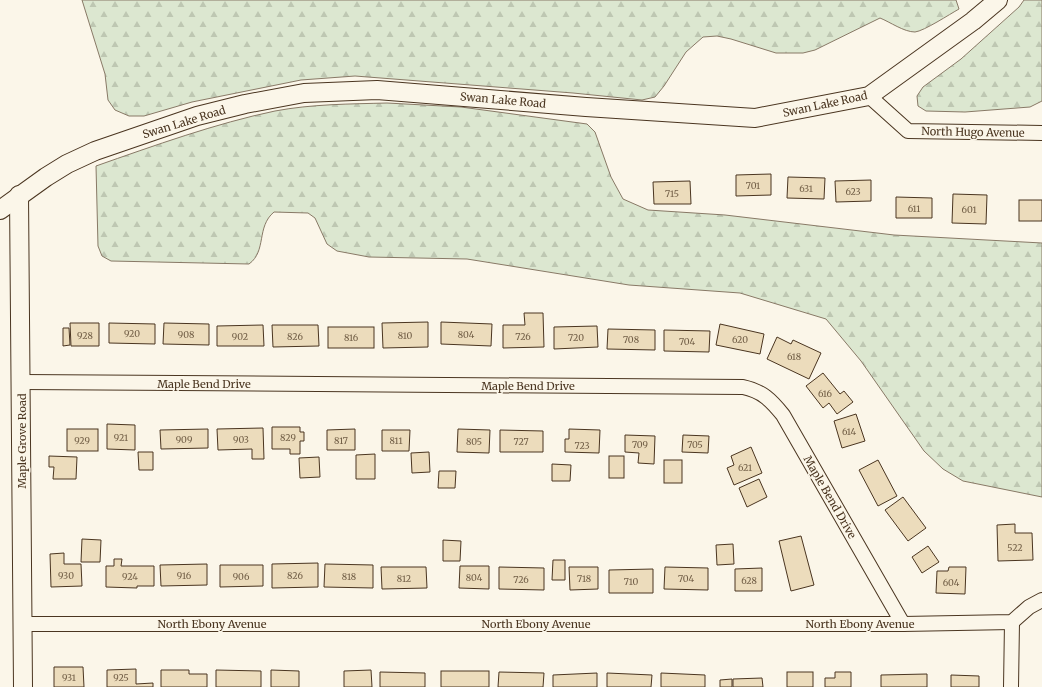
<svg xmlns="http://www.w3.org/2000/svg" width="1042" height="687" viewBox="0 0 1042 687" font-family="Merriweather,serif">
	<style>
		.forest { fill: url(#forest-firs); stroke: #887966 }
		.building { fill: #ecdcbc; stroke: #4a3520 }
		.lines { fill: none; stroke-linecap: round; stroke-linejoin: round }
		.minor-casing { stroke: #4a3520; stroke-width: 16 }
		.tertiary-casing { stroke: #4a3520; stroke-width: 20 }
		.minor { stroke: #fbf6e9; stroke-width: 14 }
		.tertiary { stroke: #fbf6e9; stroke-width: 18 }
		.labels { text-anchor: middle; dominant-baseline: central; stroke-width: 3; stroke-linejoin: round; paint-order: stroke }
		.number-label { font-size: 9px; fill: #725f47 }
		.street-label { font-size: 11px; fill: #4a3520; stroke: #fbf6e9 }
	</style>
	<defs>
		<pattern id="forest-firs" width="22" height="20" patternUnits="userSpaceOnUse"><rect width="22" height="20" fill="#dce7d0"/><path d="M5 1l3.5 6h-7zM16 11l3.5 6h-7z" fill="#bec7b2"/></pattern>
	</defs>
	<rect width="100%" height="100%" fill="#fbf6e9"/>
	<g class="forest">
		<path d="M82 0H956L959 9C950 14 924 31 915 32 904 32 890 22 880 18L815 50 803 53H776L731 39 717 36 703 37 686 52 664 86 655 97 642 100 573 93 355 76 301 80 192 102 144 116H129L115 110 108 100 105 74Z"/>
		<polygon points="1024,0 1042,0 1042,101 1030,107 965,112 926,111 918,106 917,96 923,87 961,59 1019,7"/>
		<path d="M387 103 461 107 587 124 595 132 611 177 623 199 648 210 725 215 894 235 1042 243V497L963 481 943 469 924 451 861 361 826 319 740 293 629 285 467 259 369 257 337 251 327 244 315 218 308 213 274 212C256 227 267 251 249 264L111 261 102 256 98 246 96 166C153 146 217 123 275 111 312 104 350 104 387 103Z"/>
	</g>
	<g class="building">
		<polygon points="771,174 771,195 736,196 736,175"/>
		<polygon points="788,177 825,178 824,199 787,198"/>
		<polygon points="871,180 871,201 836,202 835,181"/>
		<polygon points="690,181 691,204 654,204 653,182"/>
		<polygon points="953,194 987,195 986,224 952,223"/>
		<polygon points="896,197 932,198 932,218 896,218"/>
		<rect x="1019" y="200" width="23" height="21"/>
		<polygon points="524,313 543,313 544,347 503,348 503,325 525,325"/>
		<polygon points="428,322 428,347 383,348 382,323"/>
		<polygon points="441,322 492,324 491,346 441,344"/>
		<polygon points="70,323 99,323 99,346 71,346"/>
		<polygon points="109,323 155,324 155,344 109,343"/>
		<polygon points="164,323 209,324 209,345 163,344"/>
		<polygon points="720,324 764,334 760,354 716,345"/>
		<polygon points="263,325 264,346 217,346 217,326"/>
		<polygon points="272,325 318,325 319,346 273,347"/>
		<polygon points="597,326 598,347 554,349 554,327"/>
		<rect x="328" y="327" width="46" height="21"/>
		<polygon points="63,328 69,328 70,345 63,346"/>
		<polygon points="608,329 655,330 655,350 607,349"/>
		<polygon points="664,330 710,331 709,352 664,351"/>
		<polygon points="777,337 791,344 793,340 821,353 809,379 767,359"/>
		<polygon points="823,373 840,394 844,391 853,402 837,414 829,403 823,408 806,386"/>
		<polygon points="856,414 865,441 842,448 834,421"/>
		<polygon points="107,424 135,425 135,450 107,449"/>
		<polygon points="272,427 300,427 300,432 304,432 304,441 300,441 300,454 290,454 290,449 272,449"/>
		<polygon points="263,428 264,459 252,459 252,449 218,450 217,429"/>
		<rect x="67" y="429" width="31" height="22"/>
		<polygon points="208,429 208,448 161,449 160,430"/>
		<polygon points="355,429 355,450 327,450 327,430"/>
		<polygon points="458,429 490,430 489,453 457,452"/>
		<polygon points="569,429 600,430 599,453 565,452 565,439 569,439"/>
		<polygon points="382,430 410,430 409,451 382,451"/>
		<polygon points="500,430 543,431 543,452 500,452"/>
		<polygon points="625,435 655,436 654,464 638,463 639,453 625,452"/>
		<polygon points="683,435 709,436 708,453 682,452"/>
		<polygon points="751,447 762,473 734,485 727,468 734,465 731,456"/>
		<polygon points="138,452 153,452 153,470 139,470"/>
		<polygon points="429,452 430,472 412,473 411,453"/>
		<polygon points="375,454 375,479 356,479 356,455"/>
		<polygon points="49,456 77,457 76,479 53,479 54,467 49,467"/>
		<rect x="609" y="456" width="15" height="22"/>
		<polygon points="319,457 320,477 300,478 299,458"/>
		<rect x="664" y="460" width="18" height="23"/>
		<polygon points="878,460 897,496 878,506 859,470"/>
		<polygon points="552,464 571,465 570,481 552,481"/>
		<polygon points="439,471 456,471 455,488 438,488"/>
		<polygon points="759,479 767,497 747,507 739,488"/>
		<polygon points="903,497 926,528 908,541 885,510"/>
		<polygon points="1015,524 1015,533 1032,533 1033,560 998,561 997,525"/>
		<polygon points="801,536 814,585 791,591 779,541"/>
		<polygon points="82,539 101,540 100,562 81,562"/>
		<polygon points="443,540 461,541 460,561 443,561"/>
		<polygon points="733,544 734,564 717,565 716,545"/>
		<polygon points="928,546 939,562 922,573 912,557"/>
		<polygon points="64,553 64,564 81,564 82,586 51,587 50,554"/>
		<polygon points="114,559 122,559 121,566 154,566 154,586 137,586 137,588 106,587 106,566 114,566"/>
		<polygon points="553,560 565,560 565,580 552,580"/>
		<polygon points="318,563 318,587 272,588 272,564"/>
		<polygon points="207,564 207,585 161,586 160,565"/>
		<polygon points="325,564 373,565 373,588 324,587"/>
		<polygon points="220,565 263,565 263,586 220,587"/>
		<polygon points="460,566 489,566 489,589 459,588"/>
		<polygon points="381,567 426,567 427,588 382,589"/>
		<polygon points="499,567 544,568 544,590 499,589"/>
		<polygon points="569,567 598,567 598,589 570,590"/>
		<polygon points="665,567 708,568 708,590 664,589"/>
		<polygon points="949,567 966,567 965,594 936,593 937,571 948,571"/>
		<polygon points="762,568 762,591 735,591 735,569"/>
		<polygon points="653,569 653,593 609,593 609,570"/>
		<polygon points="54,667 83,667 84,687 54,687"/>
		<polygon points="136,669 136,684 153,683 153,687 107,687 107,670"/>
		<polygon points="161,670 189,670 189,674 207,674 207,687 161,687"/>
		<polygon points="216,670 261,671 261,687 216,687"/>
		<polygon points="271,670 299,671 299,687 271,687"/>
		<polygon points="371,670 372,687 344,687 344,671"/>
		<rect x="441" y="671" width="48" height="16"/>
		<polygon points="380,672 425,673 425,687 380,687"/>
		<polygon points="499,672 544,673 543,687 498,687"/>
		<rect x="787" y="672" width="26" height="15"/>
		<polygon points="835,672 851,672 851,687 825,687 825,678 835,678"/>
		<polygon points="597,673 597,687 553,687 553,675"/>
		<polygon points="607,673 652,675 651,687 607,687"/>
		<polygon points="661,673 705,675 705,687 661,687"/>
		<polygon points="927,674 927,687 881,687 881,675"/>
		<polygon points="951,675 979,676 979,687 951,687"/>
		<polygon points="762,678 763,687 733,687 733,679"/>
		<polygon points="732,679 732,687 720,687 720,680"/>
	</g>
	<g class="lines">
		<g class="minor-casing">
			<g id="minor">
				<polyline points="869,96 908,131 1042,133"/>
				<path d="M22 382 743 387C762 391 771 400 783 415L903 624"/>
				<polyline points="23,624 903,624 1012,622 1029,607 1042,600"/>
				<polyline points="1011,687 1012,622"/>
			</g>
		</g>
		<g class="tertiary-casing">
			<g id="tertiary">
				<polyline points="19,195 23,687"/>
				<polyline points="0,210 46,177 67,164 95,151 197,116 245,104 304,93 377,90 586,107 755,118 869,96 973,21 998,0"/>
			</g>
		</g>
		<use href="#minor" class="minor"/>
		<use href="#tertiary" class="tertiary"/>
	</g>
	<g class="labels">
		<g class="number-label">
			<text x="753" y="185">701</text>
			<text x="806" y="188">631</text>
			<text x="853" y="191">623</text>
			<text x="672" y="193">715</text>
			<text x="914" y="208">611</text>
			<text x="969" y="209">601</text>
			<text x="132" y="333">920</text>
			<text x="186" y="334">908</text>
			<text x="466" y="334">804</text>
			<text x="85" y="335">928</text>
			<text x="405" y="335">810</text>
			<text x="240" y="336">902</text>
			<text x="295" y="336">826</text>
			<text x="523" y="336">726</text>
			<text x="351" y="337">816</text>
			<text x="576" y="337">720</text>
			<text x="631" y="339">708</text>
			<text x="740" y="339">620</text>
			<text x="687" y="341">704</text>
			<text x="794" y="356">618</text>
			<text x="825" y="393">616</text>
			<text x="849" y="431">614</text>
			<text x="121" y="437">921</text>
			<text x="288" y="437">829</text>
			<text x="184" y="439">909</text>
			<text x="241" y="439">903</text>
			<text x="82" y="440">929</text>
			<text x="341" y="440">817</text>
			<text x="396" y="440">811</text>
			<text x="474" y="441">805</text>
			<text x="521" y="441">727</text>
			<text x="640" y="444">709</text>
			<text x="695" y="444">705</text>
			<text x="582" y="445">723</text>
			<text x="745" y="467">621</text>
			<text x="1015" y="547">522</text>
			<text x="66" y="575">930</text>
			<text x="184" y="575">916</text>
			<text x="295" y="575">826</text>
			<text x="130" y="576">924</text>
			<text x="241" y="576">906</text>
			<text x="349" y="576">818</text>
			<text x="474" y="577">804</text>
			<text x="404" y="578">812</text>
			<text x="584" y="578">718</text>
			<text x="686" y="578">704</text>
			<text x="521" y="579">726</text>
			<text x="749" y="580">628</text>
			<text x="631" y="581">710</text>
			<text x="951" y="582">604</text>
			<text x="69" y="677">931</text>
			<text x="121" y="677">925</text>
		</g>
		<g class="street-label">
			<text transform="translate(503 100) rotate(5)">Swan Lake Road</text>
			<text transform="translate(825 104) rotate(-12)">Swan Lake Road</text>
			<text transform="translate(184 122) rotate(-17)">Swan Lake Road</text>
			<text transform="translate(973 132) rotate(1)">North Hugo Avenue</text>
			<text x="204" y="384">Maple Bend Drive</text>
			<text x="528" y="386">Maple Bend Drive</text>
			<text transform="translate(22 441) rotate(-90)">Maple Grove Road</text>
			<text transform="translate(830 497) rotate(60)">Maple Bend Drive</text>
			<text x="212" y="624">North Ebony Avenue</text>
			<text x="536" y="624">North Ebony Avenue</text>
			<text x="860" y="624">North Ebony Avenue</text>
		</g>
	</g>
</svg>
